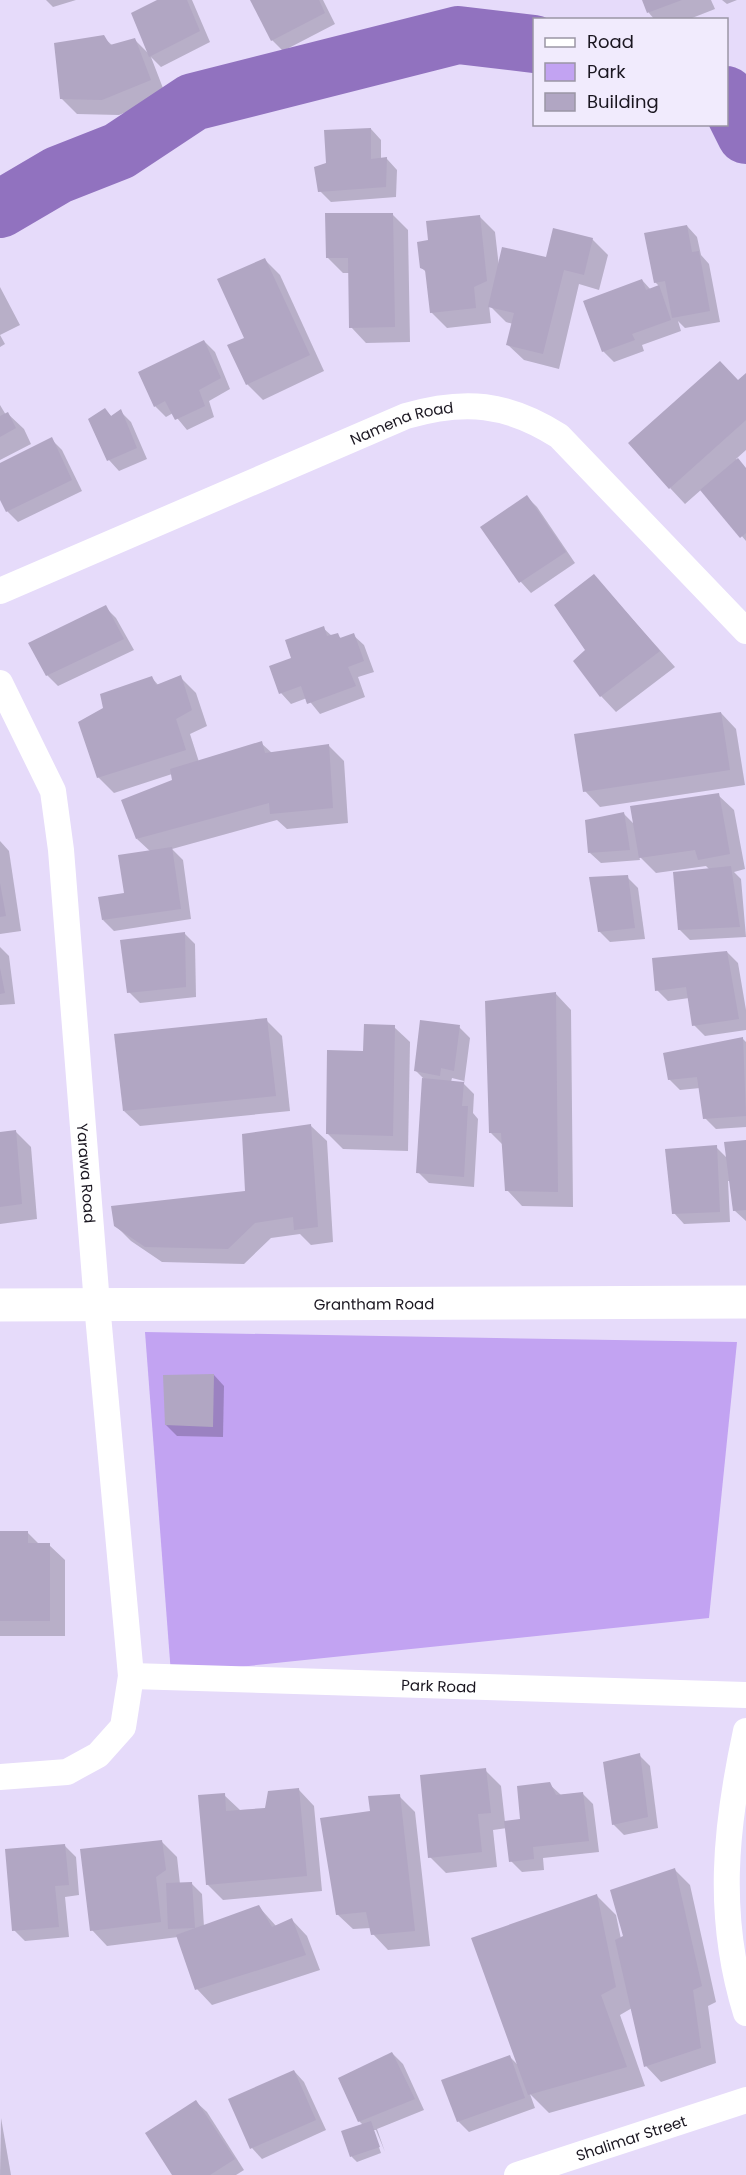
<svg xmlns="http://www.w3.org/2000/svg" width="746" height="2175" viewBox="0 0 746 2175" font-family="Poppins,sans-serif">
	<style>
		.green { fill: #c2a3f2 }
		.shadow { fill: #0003; fill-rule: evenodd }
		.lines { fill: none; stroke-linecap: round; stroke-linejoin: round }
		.river { stroke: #9172bf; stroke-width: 58 }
		.building { fill: #b1a6c3 }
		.street { stroke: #fff; stroke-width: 26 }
		.primary { stroke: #fff; stroke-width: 33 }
		.labels { text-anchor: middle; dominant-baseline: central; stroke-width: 6; stroke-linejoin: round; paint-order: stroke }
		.street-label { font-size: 15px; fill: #1b1721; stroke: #f1ebfd }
	</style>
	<rect width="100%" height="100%" fill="#e6dbfa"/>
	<polygon class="green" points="145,1332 737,1342 709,1618 171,1674"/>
	<g class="shadow">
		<polygon points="46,0 76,0 53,7"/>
		<polygon points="160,0 192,0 210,42 161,67 151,57 166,96 119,115 77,114 61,98 103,37 113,46 135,40 149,54"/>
		<polygon points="252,0 323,0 335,24 283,51 272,40"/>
		<polygon points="644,0 711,0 715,9 687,20 655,20 649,13"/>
		<polygon points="722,0 737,0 727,4"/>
		<polygon points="371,129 381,140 381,159 387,159 397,170 396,197 331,202 320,191 328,164"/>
		<polygon points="392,214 408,230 410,342 366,343 351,327 349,273 343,273 328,258"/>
		<polygon points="479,216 495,232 499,267 547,259 592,239 608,255 599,290 579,284 559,369 524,360 508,345 513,324 506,322 489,305 491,323 447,328 431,312 427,273 421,267 429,241"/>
		<polygon points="687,226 697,237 701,255 709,264 720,322 685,328 678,321 681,331 642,345 644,351 614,362 603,351 642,280 651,290 659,286 655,282"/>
		<polygon points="264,259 280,275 324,371 263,400 247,384 246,338"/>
		<polygon points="0,287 20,325 0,335 5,344 0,347"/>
		<polygon points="204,341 215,352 230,389 209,401 214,417 187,430 173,413 166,417 155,406"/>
		<polygon points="746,375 746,450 736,459 746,469 746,541 702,489 685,504 670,488 739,382"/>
		<polygon points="0,405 6,415 8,414 24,429 31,444 0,460"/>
		<polygon points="105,410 112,417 120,411 131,422 147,459 119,471 109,460"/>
		<polygon points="51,439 62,450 82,491 18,522 7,511 0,496 0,464"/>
		<polygon points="527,497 537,507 575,563 531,593 521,582 483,527"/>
		<polygon points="594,576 675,667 616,712 601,696 575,661 587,650"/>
		<polygon points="105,607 116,618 134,650 58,686 47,675 30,644"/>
		<polygon points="323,628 332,636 337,635 342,639 353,635 364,645 374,672 358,677 365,697 320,714 307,698 291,704 281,693"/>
		<polygon points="180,677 196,693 207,726 190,734 199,762 261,743 272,753 328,745 344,761 348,823 287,829 277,820 172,849 183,860 191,919 114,931 103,920 126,894 151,852 137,839 174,781 172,774 114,793 98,777 105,709 152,678 159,686"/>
		<polygon points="721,713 736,729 745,785 600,807 585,791"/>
		<polygon points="718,795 734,810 745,869 734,872 741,879 746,937 690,940 679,929 710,870 706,866 656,873 639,856 640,860 601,863 590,853 624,814 635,825"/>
		<polygon points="0,841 9,851 21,931 0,934"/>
		<polygon points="627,877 638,888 645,939 610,942 599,931"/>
		<polygon points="184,933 195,944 196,997 140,1003 129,992"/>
		<polygon points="0,947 9,956 15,1004 0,1005"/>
		<polygon points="727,952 738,963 746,1010 746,1030 705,1036 694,1025 689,998 668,1001 657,990"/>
		<polygon points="556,994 571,1010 573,1207 522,1206 507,1190 503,1145 491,1133"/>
		<polygon points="266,1020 282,1036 290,1111 140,1126 124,1111"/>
		<polygon points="394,1027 410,1042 408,1151 343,1149 327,1133 364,1053"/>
		<path d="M459 1027 470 1038 464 1084 474 1094 473 1113 478 1119 474 1187 429 1183 418 1172 424 1079 416 1071ZM452 1078 464 1081 463 1083 451 1082Z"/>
		<polygon points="743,1039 746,1042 746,1127 716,1129 705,1118 700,1088 680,1090 669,1079"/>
		<polygon points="311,1126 327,1141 333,1242 311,1245 300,1234 271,1238 244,1264 162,1262 131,1241 115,1225 247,1193"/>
		<polygon points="16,1132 31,1147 37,1219 0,1224 0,1133"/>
		<polygon points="746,1141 746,1221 734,1210 730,1181 728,1181 730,1222 684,1224 674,1213 716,1147 727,1158"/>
		<polygon points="214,1375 224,1386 223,1437 177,1436 166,1425"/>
		<polygon points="0,1532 27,1532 40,1545 49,1545 65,1560 65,1636 0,1636"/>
		<polygon points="639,1755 650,1766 658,1828 624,1835 613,1824"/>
		<polygon points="485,1770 501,1786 505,1822 522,1820 549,1784 561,1795 582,1793 593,1804 599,1852 543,1858 544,1870 522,1872 511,1861 507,1828 493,1830 497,1867 446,1873 430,1857"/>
		<polygon points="299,1790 314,1806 322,1891 223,1900 207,1884 224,1795 240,1810 266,1809"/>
		<polygon points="399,1796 415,1812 430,1946 388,1950 373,1934 371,1928 353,1929 337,1914 372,1812"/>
		<polygon points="161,1841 177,1857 180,1884 191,1883 202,1894 204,1927 259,1907 276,1926 292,1920 307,1936 320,1970 212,2005 197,1989 178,1937 107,1946 92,1930"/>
		<polygon points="65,1846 76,1857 79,1895 65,1897 69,1937 25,1941 14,1930"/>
		<polygon points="675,1870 690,1885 716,2002 708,2006 716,2063 661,2082 646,2066 632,2008 620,2015 645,2086 549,2113 530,2094 535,2108 469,2132 458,2121 510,2057 520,2067 597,1896 616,1915 621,1939"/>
		<polygon points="392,2053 403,2064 424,2110 377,2129 385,2152 376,2130 373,2130 381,2153 357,2162 352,2157 343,2132 363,2125 359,2121"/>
		<polygon points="294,2071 304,2082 326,2130 262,2159 252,2148"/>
		<polygon points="196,2102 207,2112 244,2170 236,2175 174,2175"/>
		<polygon points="1,2118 11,2175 0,2175"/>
	</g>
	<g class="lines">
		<g class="river">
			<polyline points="726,95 746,135"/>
			<polyline points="0,209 58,175 119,151 193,102 458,35 534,44"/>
		</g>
	</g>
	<g class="building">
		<polygon points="157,0 187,0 200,31 149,57 131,13"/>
		<polygon points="250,0 319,0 325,13 271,41"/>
		<polygon points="642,0 682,0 647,13"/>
		<polygon points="104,35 110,45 135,38 151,80 102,100 60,99 54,43"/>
		<polygon points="371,128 371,159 387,157 386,187 318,192 314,167 326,163 324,130"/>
		<polygon points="325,213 393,213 395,327 349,328 348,258 326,258"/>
		<polygon points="480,215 487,281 474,287 476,308 430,313 425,270 420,268 417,242 428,240 426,221"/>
		<polygon points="687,225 692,252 699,251 710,311 672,318 665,281 654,283 644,233"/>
		<polygon points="553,228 593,238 584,275 564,270 543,354 506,345 514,313 488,307 502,247 546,257"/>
		<polygon points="265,258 310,355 246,385 227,345 244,338 217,279"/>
		<polygon points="642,279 646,290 659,285 671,320 632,334 635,340 602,352 583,301"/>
		<polygon points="204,340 221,378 199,390 205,406 175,420 165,401 154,407 138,372"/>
		<polygon points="720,361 738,380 746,373 746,420 669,489 628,443"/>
		<polygon points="105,408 111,416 121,409 137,448 107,461 88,419"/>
		<polygon points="8,412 16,428 0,437 0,416"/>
		<polygon points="52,437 72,480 6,512 0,500 0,463"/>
		<polygon points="738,458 746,468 746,533 740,538 700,490"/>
		<polygon points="527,495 566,552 519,583 480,527"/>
		<polygon points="594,574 660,651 600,697 573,661 585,650 554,605"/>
		<polygon points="106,605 124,639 46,676 28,643"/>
		<polygon points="324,626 327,636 338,633 340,638 354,633 364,661 348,667 356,686 307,704 301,686 279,694 269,666 291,658 285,640"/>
		<polygon points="181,675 192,710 176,719 186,750 97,778 78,722 103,708 100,694 152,676 156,685"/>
		<polygon points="721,712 730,770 583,792 574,734"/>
		<polygon points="262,741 265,753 329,744 333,808 270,814 269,803 136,839 121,800 172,780 170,769"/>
		<polygon points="719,793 730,854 698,860 695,850 639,858 630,806"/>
		<polygon points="624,812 630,850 588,853 585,820"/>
		<polygon points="172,847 181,909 102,920 98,897 124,893 118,855"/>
		<polygon points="731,866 740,927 678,930 673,872"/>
		<polygon points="628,875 635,928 598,932 589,877"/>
		<polygon points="0,883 6,916 0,917"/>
		<polygon points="185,932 186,987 127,993 120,940"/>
		<polygon points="727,951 739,1019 692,1026 686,987 655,991 652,958"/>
		<polygon points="0,968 5,993 0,994"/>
		<polygon points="556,992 558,1192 505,1191 501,1133 489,1133 485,1001"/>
		<polygon points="267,1018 276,1096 123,1111 114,1034"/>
		<polygon points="420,1020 460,1025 454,1071 441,1068 440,1076 414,1071"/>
		<polygon points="364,1024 395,1025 393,1136 326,1134 327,1050 363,1051"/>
		<polygon points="743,1037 746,1116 703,1119 697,1077 668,1080 663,1053"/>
		<polygon points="422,1078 464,1082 462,1106 468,1106 464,1177 416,1173"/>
		<polygon points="311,1124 318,1227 294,1230 293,1217 255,1223 228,1249 145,1247 114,1226 111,1206 245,1191 242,1134"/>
		<polygon points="16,1130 22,1204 0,1207 0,1132"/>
		<polygon points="746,1140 746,1210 733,1211 724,1142"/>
		<polygon points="717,1145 720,1212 672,1214 665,1149"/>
		<polygon points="214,1374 213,1427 165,1425 163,1375"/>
		<polygon points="0,1531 28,1531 28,1543 50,1543 50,1621 0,1621"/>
		<polygon points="640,1753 648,1817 612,1825 603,1762"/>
		<polygon points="486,1768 491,1813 478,1814 482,1852 428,1858 420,1775"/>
		<polygon points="550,1782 556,1795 583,1792 589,1841 533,1847 534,1859 509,1862 504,1821 520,1819 517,1786"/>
		<polygon points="299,1788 307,1876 206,1885 198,1795 225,1793 226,1811 265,1808 268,1791"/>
		<polygon points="400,1794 415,1931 371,1935 366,1912 336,1915 320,1818 370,1811 368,1796"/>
		<polygon points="162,1840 166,1870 156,1877 161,1922 90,1931 80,1849"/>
		<polygon points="65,1844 69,1885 55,1886 59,1927 12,1931 5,1849"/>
		<polygon points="675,1868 702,1986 693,1990 701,2048 644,2067 615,1940 623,1936 610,1890"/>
		<polygon points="192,1882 195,1928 168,1929 166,1883"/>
		<polygon points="597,1894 616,1987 601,1995 627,2067 528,2095 471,1938"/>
		<polygon points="259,1905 272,1927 292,1918 306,1955 195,1990 176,1935"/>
		<polygon points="392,2052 415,2099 358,2122 338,2078"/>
		<polygon points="510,2055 525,2098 457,2122 441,2080"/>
		<polygon points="294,2070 316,2120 250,2149 228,2099"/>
		<polygon points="196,2100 235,2159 210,2175 172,2175 145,2133"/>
		<polygon points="371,2121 380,2147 350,2157 341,2131"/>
	</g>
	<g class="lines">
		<g class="street">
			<path id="s1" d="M0 591 406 416C465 399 507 403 559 436L746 631"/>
			<path id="s2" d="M0 683 53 791 61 850 97 1304 131 1676 123 1727 98 1755 67 1772 0 1777"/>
			<path id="s3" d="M131 1676 746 1695"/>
			<path d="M746 1731C725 1828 716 1916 746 2013"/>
			<path id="s4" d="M517 2175 746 2100"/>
		</g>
		<path class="primary" id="s5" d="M0 1305 746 1302"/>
	</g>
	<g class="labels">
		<g class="street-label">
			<text stroke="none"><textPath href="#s1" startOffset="436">Namena Road</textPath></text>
			<text stroke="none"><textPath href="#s2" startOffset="504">Yarawa Road</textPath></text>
			<text stroke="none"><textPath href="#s5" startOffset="374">Grantham Road</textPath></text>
			<text stroke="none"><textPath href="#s3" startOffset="308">Park Road</textPath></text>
			<text stroke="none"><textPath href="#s4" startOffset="120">Shalimar Street</textPath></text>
		</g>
	</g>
	<rect x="533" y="18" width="195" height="108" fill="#f1ebfd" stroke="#9b96a5" stroke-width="1.5"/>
	<rect x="545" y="38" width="30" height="9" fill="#ffffff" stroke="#9b96a5" stroke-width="1.5"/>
	<text x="587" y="48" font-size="18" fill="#1b1721">Road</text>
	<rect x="545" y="63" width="30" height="18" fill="#c2a3f2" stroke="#9b96a5" stroke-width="1.5"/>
	<text x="587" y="78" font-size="18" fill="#1b1721">Park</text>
	<rect x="545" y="93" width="30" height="18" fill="#b1a6c3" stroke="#9b96a5" stroke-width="1.5"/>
	<text x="587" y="108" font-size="18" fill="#1b1721">Building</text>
</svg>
